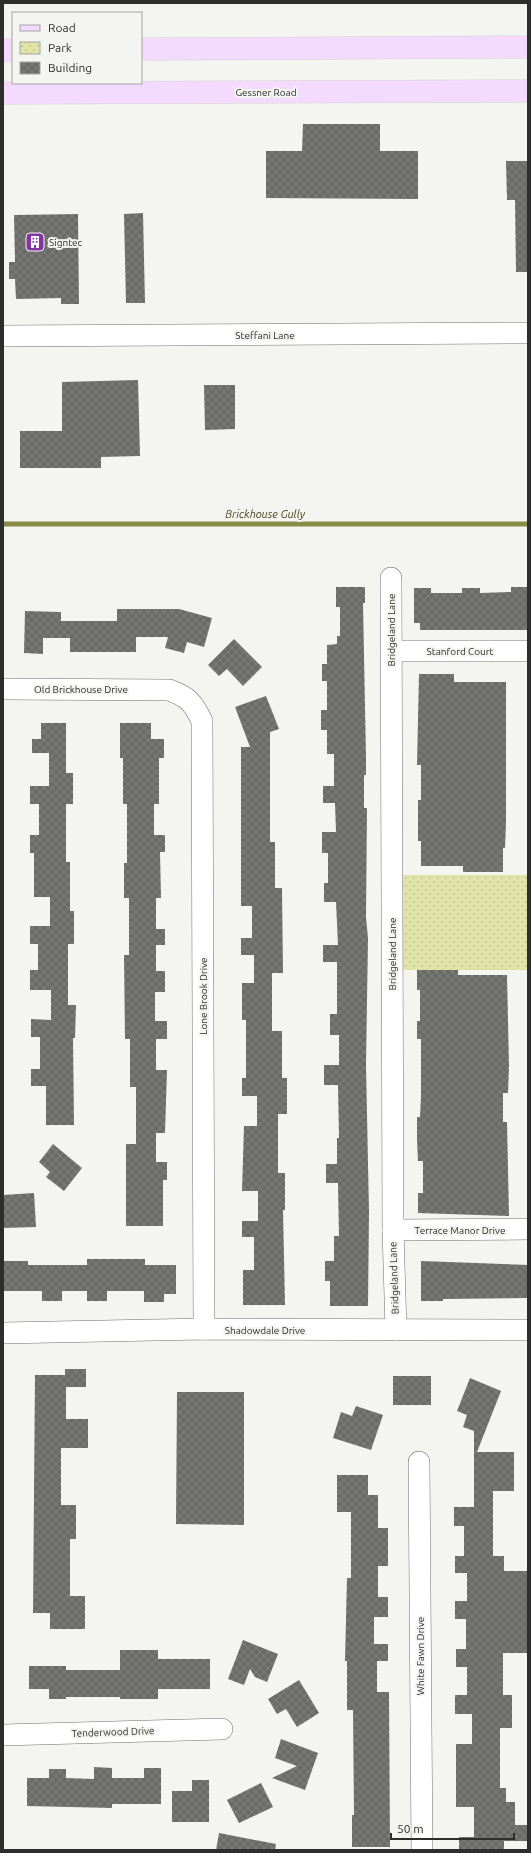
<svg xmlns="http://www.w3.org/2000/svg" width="531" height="1853" viewBox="0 0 531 1853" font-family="Ubuntu,sans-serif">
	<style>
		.park { fill: url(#park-dots) }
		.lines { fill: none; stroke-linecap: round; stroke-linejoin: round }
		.stream { stroke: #898c49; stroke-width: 5 }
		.building { fill: url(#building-cross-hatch) }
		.minor-casing { stroke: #6f6f6d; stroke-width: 22 }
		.major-casing { stroke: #d1d1d0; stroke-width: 23 }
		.minor { stroke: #fff; stroke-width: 21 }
		.major { stroke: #f3dafe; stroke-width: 22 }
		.labels { text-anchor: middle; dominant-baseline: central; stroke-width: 4; stroke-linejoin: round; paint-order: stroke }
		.street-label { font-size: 10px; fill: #2d2d2b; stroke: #f4f5f1 }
		.poi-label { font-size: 10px; fill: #2d2d2b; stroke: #f4f5f1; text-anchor: start }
		.water-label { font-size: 11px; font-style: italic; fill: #42431c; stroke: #f4f5f1 }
	</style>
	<defs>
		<pattern id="park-dots" width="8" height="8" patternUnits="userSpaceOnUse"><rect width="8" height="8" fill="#e1e4a8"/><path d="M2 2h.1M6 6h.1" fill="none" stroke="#c1c491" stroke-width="1.8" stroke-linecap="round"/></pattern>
		<pattern id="building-cross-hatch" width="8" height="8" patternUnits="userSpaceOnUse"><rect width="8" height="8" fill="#6b6b68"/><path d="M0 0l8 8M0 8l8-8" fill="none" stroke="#80807e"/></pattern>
	</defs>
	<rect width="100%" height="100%" fill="#f4f5f1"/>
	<rect class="park" x="401" y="875" width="127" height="95"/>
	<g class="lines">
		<polyline class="stream" points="3,524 528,524"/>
	</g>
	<g class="building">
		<polygon points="303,124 380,124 380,151 418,151 418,199 266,198 266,151 302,151"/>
		<polygon points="506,161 528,161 528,272 516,272 515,200 507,200"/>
		<polygon points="143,213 145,303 126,303 124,214"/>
		<polygon points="78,214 79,304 61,304 61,298 16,299 15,279 9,279 9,262 15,262 14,215"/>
		<polygon points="138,380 140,456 101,457 101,468 20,468 20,431 62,431 62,382"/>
		<polygon points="204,385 235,385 235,429 205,430"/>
		<polygon points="336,587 365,587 365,603 363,603 366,759 366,775 364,775 364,808 367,808 366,917 368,938 366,1065 369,1212 368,1306 330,1306 330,1281 325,1281 325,1261 334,1261 334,1236 339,1236 338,1183 326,1183 326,1164 337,1164 337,1138 339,1138 338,1085 324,1085 324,1065 339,1065 339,1035 330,1035 330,1014 337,1014 337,962 323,962 323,945 338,945 336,902 324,902 324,883 328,883 328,853 322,853 322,832 336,832 335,803 323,803 323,786 334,786 334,754 327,754 327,730 321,730 321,710 327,710 327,681 322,681 322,664 327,664 327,645 337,644 337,636 340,636 340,607 336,607"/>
		<polygon points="511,587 528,587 528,630 420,630 420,623 414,623 414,588 431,588 431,593 462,593 462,588 480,588 480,593 511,592"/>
		<polygon points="117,609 179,609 212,618 204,647 187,642 184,653 165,648 168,637 136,637 136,652 70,652 70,638 43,638 43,654 24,653 25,611 61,612 61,621 117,621"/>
		<polygon points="234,639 262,667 243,686 227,669 219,676 208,665"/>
		<polygon points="419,674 454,674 454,682 506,682 506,823 505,848 503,848 503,872 463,872 463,866 421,866 421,841 418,841 418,800 421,800 421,765 417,765"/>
		<polygon points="266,696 279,729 270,732 270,842 275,842 275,888 282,888 283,973 272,973 272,1031 282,1031 282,1078 287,1078 287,1114 278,1114 278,1173 285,1173 285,1210 283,1210 285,1305 243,1305 243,1270 254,1270 254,1237 242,1237 242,1221 258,1221 258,1191 242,1191 244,1126 257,1126 257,1096 242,1096 242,1078 246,1078 246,1020 242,1020 242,983 254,983 254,955 241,955 241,938 252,938 252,906 241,906 241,747 250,747 235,707"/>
		<polygon points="41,723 66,723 66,773 73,773 73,804 66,804 66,862 70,862 70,911 74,911 74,944 68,944 68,1005 76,1005 75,1038 73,1038 74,1125 46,1125 46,1086 31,1086 31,1069 40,1069 40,1037 31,1037 31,1019 51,1020 51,990 30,990 30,970 38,970 38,944 30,944 30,926 50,926 50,897 34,897 34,853 30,853 30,835 39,835 39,804 30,804 30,786 49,786 49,753 32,753 32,739 41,739"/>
		<polygon points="120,723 151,723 151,739 164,739 164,758 159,758 159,804 154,804 154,835 165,835 165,852 160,852 161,898 156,898 156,929 165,929 165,945 156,945 156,971 165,971 165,992 155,992 155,1021 167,1021 167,1039 156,1039 156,1070 167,1070 165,1133 156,1133 156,1162 167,1162 167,1180 163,1180 163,1226 126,1226 126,1144 136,1144 136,1087 130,1087 130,1039 125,1039 124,955 129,955 129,898 124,898 124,863 127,863 127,804 123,804 123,758 120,758"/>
		<polygon points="417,970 458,970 458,975 507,975 509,1066 508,1093 503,1093 503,1122 507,1122 509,1216 418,1213 418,1193 423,1193 423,1161 418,1161 417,1140 417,1117 420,1117 421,1096 421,1039 417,1039 417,1021 420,1021 420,990 417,990"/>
		<polygon points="53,1144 82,1168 64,1191 46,1177 50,1172 39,1162"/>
		<polygon points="34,1193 36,1227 3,1228 3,1195"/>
		<polygon points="87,1259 145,1259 145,1265 176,1265 176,1294 164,1294 164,1302 144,1302 144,1291 107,1291 107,1301 87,1301 87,1291 62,1291 62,1301 42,1301 42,1291 3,1291 3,1261 28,1261 28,1265 87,1265"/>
		<polygon points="421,1261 528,1265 528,1298 443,1299 443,1301 421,1301"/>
		<polygon points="65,1369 86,1369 86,1387 66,1387 66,1419 88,1419 88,1448 61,1448 61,1505 76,1505 76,1539 70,1539 70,1596 85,1596 85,1629 50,1629 50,1613 33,1613 35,1375 65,1375"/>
		<rect x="393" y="1376" width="38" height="29"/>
		<polygon points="470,1378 501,1391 477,1452 514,1452 514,1491 493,1491 493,1556 504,1556 504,1571 528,1571 528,1653 503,1653 503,1695 512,1695 512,1728 500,1728 500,1788 506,1788 506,1802 515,1802 515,1825 528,1825 528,1841 504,1841 504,1850 459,1850 459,1837 474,1837 474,1807 456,1807 456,1744 472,1744 472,1714 455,1714 455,1695 467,1695 467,1667 456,1667 456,1649 466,1649 466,1619 455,1619 455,1601 467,1601 467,1573 455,1573 455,1556 464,1556 464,1526 454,1526 454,1507 474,1507 474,1431 463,1427 467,1415 457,1411"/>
		<polygon points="177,1392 244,1392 244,1525 176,1524"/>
		<polygon points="356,1406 383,1415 371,1450 333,1438 341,1412 352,1416"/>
		<polygon points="337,1475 368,1475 368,1495 378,1495 378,1528 388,1528 388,1566 378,1566 378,1597 388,1597 388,1617 374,1617 374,1644 388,1644 388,1661 377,1661 377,1692 389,1692 390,1847 352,1847 352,1815 354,1815 353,1710 347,1710 347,1661 345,1661 347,1578 351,1578 351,1512 337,1512"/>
		<polygon points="243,1640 278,1654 267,1682 255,1677 250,1669 244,1685 228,1679"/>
		<polygon points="120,1650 158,1650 158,1659 210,1659 210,1689 158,1689 158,1699 120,1699 120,1697 66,1697 66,1699 49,1699 49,1689 29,1689 29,1666 66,1666 66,1670 120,1670"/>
		<polygon points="299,1680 319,1713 297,1727 286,1709 277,1714 268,1699"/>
		<polygon points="281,1739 318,1753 305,1790 272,1778 297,1766 275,1758"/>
		<polygon points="94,1767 112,1768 112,1778 144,1778 144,1768 161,1768 161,1804 112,1804 112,1808 27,1806 27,1778 49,1778 49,1769 66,1769 66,1778 94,1779"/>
		<polygon points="192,1780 209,1780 209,1822 172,1822 172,1791 192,1791"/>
		<polygon points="261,1783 273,1807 239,1823 227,1800"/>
		<polygon points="219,1833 276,1844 275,1850 216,1850"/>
	</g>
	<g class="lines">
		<g class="minor-casing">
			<g id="minor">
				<polyline points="3,336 528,333"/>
				<polyline points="391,578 393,1230 396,1330"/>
				<polyline points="391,651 528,651"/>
				<path d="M3 689 169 690C189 697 193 703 202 721L204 1329"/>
				<polyline points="393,1230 528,1229"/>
				<polyline points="3,1333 204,1329 528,1330"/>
				<polyline points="419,1462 422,1850"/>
				<polyline points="3,1735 222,1729"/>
			</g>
		</g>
		<g class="major-casing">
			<g id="major">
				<polyline points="141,49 528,47"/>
				<polyline points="3,50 13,50"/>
				<polyline points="3,93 528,91"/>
			</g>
		</g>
		<use href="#minor" class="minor"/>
		<use href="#major" class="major"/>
	</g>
	<defs>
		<g id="building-square" transform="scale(1)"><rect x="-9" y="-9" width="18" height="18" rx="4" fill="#8634a4" stroke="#f4f5f1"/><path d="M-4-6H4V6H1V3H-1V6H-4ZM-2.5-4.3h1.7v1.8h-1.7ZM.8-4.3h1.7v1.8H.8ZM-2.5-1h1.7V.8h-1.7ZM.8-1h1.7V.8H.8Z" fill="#fff"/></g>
	</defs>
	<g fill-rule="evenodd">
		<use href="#building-square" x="35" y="242"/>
	</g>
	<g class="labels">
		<g class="street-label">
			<text x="266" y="92">Gessner Road</text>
			<text x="265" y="335">Steffani Lane</text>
			<text transform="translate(391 630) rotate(-90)">Bridgeland Lane</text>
			<text x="460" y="651">Stanford Court</text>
			<text x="81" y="689">Old Brickhouse Drive</text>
			<text transform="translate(392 954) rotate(-90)">Bridgeland Lane</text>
			<text transform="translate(203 996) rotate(-90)">Lone Brook Drive</text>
			<text x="460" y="1230">Terrace Manor Drive</text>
			<text transform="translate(394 1278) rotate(-92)">Bridgeland Lane</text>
			<text x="265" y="1330">Shadowdale Drive</text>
			<text transform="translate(420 1656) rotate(-90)">White Fawn Drive</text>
			<text transform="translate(113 1732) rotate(-2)">Tenderwood Drive</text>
		</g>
		<g class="poi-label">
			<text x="49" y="242">Signtec</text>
		</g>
		<g class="water-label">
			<text x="265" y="514">Brickhouse Gully</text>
		</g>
	</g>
	<rect width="531" height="1853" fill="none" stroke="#2d2d2b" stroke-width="8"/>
	<rect x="12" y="12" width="130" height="72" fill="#f4f5f1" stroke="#a4a5a2"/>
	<rect x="20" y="25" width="20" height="6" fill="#f3dafe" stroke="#a4a5a2"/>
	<text x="48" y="32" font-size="12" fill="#2d2d2b">Road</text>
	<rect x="20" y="42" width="20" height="12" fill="url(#park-dots)" stroke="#a4a5a2"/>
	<text x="48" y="52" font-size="12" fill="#2d2d2b">Park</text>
	<rect x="20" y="62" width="20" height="12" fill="url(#building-cross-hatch)" stroke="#a4a5a2"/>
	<text x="48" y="72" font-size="12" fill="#2d2d2b">Building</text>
	<path d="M391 1833v6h123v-6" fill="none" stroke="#2d2d2b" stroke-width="2"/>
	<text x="397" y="1833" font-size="12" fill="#2d2d2b" stroke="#f4f5f1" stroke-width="3" paint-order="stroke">50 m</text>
</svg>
